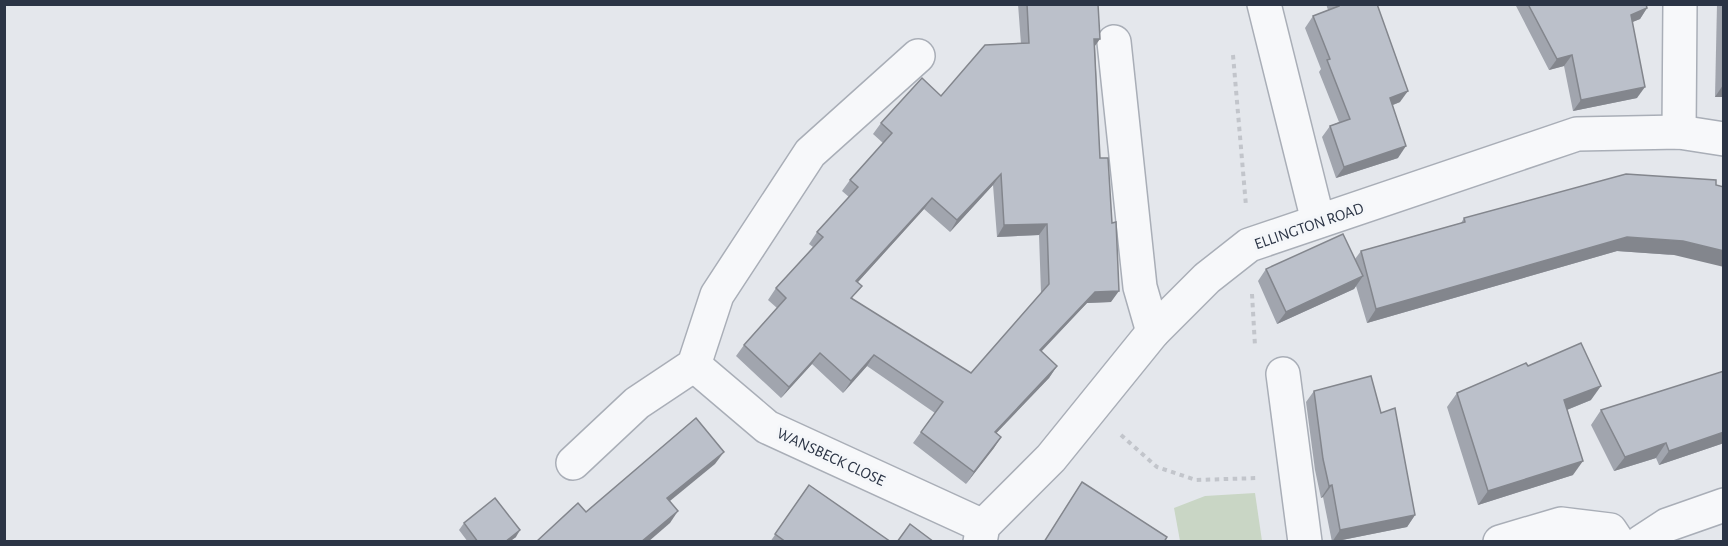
<svg xmlns="http://www.w3.org/2000/svg" width="1728" height="546" viewBox="0 0 1728 546" font-family="'Alegreya Sans',sans-serif">
	<style>
		.green { fill: #c9d6c5 }
		.lines { fill: none; stroke-linecap: round; stroke-linejoin: round }
		.minor-casing { stroke: #a9aeb7; stroke-width: 36 }
		.path { stroke: #c2c5cb; stroke-width: 4; stroke-dasharray: 4.5 4.5; stroke-linecap: butt }
		.minor { stroke: #f7f8fa; stroke-width: 33 }
		.wall { fill: #a1a5ae; fill-rule: evenodd }
		.shaded-wall { fill: #83868d }
		.building { fill: #bbc0ca; stroke: #83868d; stroke-width: 1.5; fill-rule: evenodd }
		.labels { text-anchor: middle; dominant-baseline: central; stroke-width: 6; stroke-linejoin: round; paint-order: stroke }
		.street-label { font-size: 16px; fill: #2b3445; stroke: #f4f6f9 }
	</style>
	<rect width="100%" height="100%" fill="#e4e7ec"/>
	<polygon class="green" points="1255,493 1262,541 1180,541 1174,508 1205,496"/>
	<g class="lines">
		<g class="minor-casing">
			<g id="minor">
				<polyline points="1264,4 1318,221"/>
				<polyline points="1114,42 1140,287 1153,332"/>
				<polyline points="1679,132 1680,4"/>
				<polyline points="694,365 767,427 983,526"/>
				<polyline points="1283,374 1305,542"/>
				<polyline points="573,463 637,403 694,365 717,295 810,153 918,56"/>
				<polyline points="980,542 983,526 1051,458 1153,332 1207,278 1249,245 1577,134 1679,132 1724,139"/>
				<polyline points="1500,542 1561,524 1610,530 1618,542"/>
				<polyline points="1641,542 1667,525 1724,505"/>
			</g>
		</g>
		<g class="path">
			<polyline points="1233,55 1246,206"/>
			<polyline points="1252,294 1255,346"/>
			<polyline points="1121,435 1157,467 1196,480 1258,478"/>
		</g>
		<use href="#minor" class="minor"/>
	</g>
	<g class="wall">
		<path d="M1018 4H1098L1095 46 1100 158 1111 302 1087 303 1041 352 1057 366 1049 378 996 433 1001 437 966 484 913 443 935 413 867 366 843 393 812 364 781 398 736 356 744 345 777 308 768 300 776 288 813 247 809 244 817 232 849 197 842 191 850 180 883 143 873 134 881 123 941 96 1021 44ZM993 185 997 237 1039 235 1041 293 971 373 852 299 857 283 924 209 950 232Z"/>
		<polygon points="1326,4 1377,4 1400,102 1393,105 1398,158 1336,178 1322,137 1330,126 1339,122 1319,72 1321,69 1305,28 1313,16 1328,10"/>
		<polygon points="1515,4 1646,4 1647,8 1640,19 1632,22 1637,98 1573,111 1564,66 1549,70"/>
		<polygon points="1717,4 1724,4 1724,97 1715,97"/>
		<polygon points="1464,218 1674,255 1617,251 1367,323 1356,286 1354,289 1277,324 1258,281 1266,269 1355,259 1361,251 1461,223"/>
		<polygon points="1528,366 1591,400 1567,410 1573,475 1478,505 1447,407 1457,393"/>
		<polygon points="1314,391 1381,413 1415,515 1407,527 1332,542 1323,497 1321,498 1315,470 1306,402"/>
		<polygon points="1601,410 1724,443 1659,465 1656,458 1614,471 1591,425"/>
		<polygon points="809,485 891,542 770,542"/>
		<polygon points="464,523 516,537 509,542 468,542 459,530"/>
	</g>
	<g class="shaded-wall">
		<polygon points="1647,8 1640,19 1623,26 1631,15"/>
		<polygon points="1094,39 1100,39 1092,50"/>
		<polygon points="1572,55 1564,66 1549,70 1557,59"/>
		<polygon points="1723,85 1724,97 1715,97"/>
		<polygon points="1645,87 1637,98 1573,111 1581,100"/>
		<polygon points="1408,91 1400,102 1382,109 1390,98"/>
		<polygon points="1406,146 1398,158 1336,178 1344,167"/>
		<polygon points="1001,174 993,185 950,232 957,220"/>
		<polygon points="932,198 924,209 848,293 856,281"/>
		<polygon points="1047,224 1039,235 997,237 1004,225"/>
		<polygon points="1627,237 1683,241 1724,251 1724,267 1674,255 1617,251 1367,323 1376,309"/>
		<polygon points="1363,276 1354,289 1277,324 1286,312"/>
		<polygon points="1119,291 1111,302 1087,303 1032,361 1040,350 1095,292"/>
		<polygon points="820,353 812,364 781,398 789,387"/>
		<polygon points="874,355 867,366 843,393 851,381"/>
		<polygon points="1057,366 1049,378 987,443 995,432"/>
		<polygon points="1601,386 1591,400 1554,415 1564,400"/>
		<polygon points="1724,432 1724,443 1659,465 1669,451"/>
		<polygon points="1001,437 994,448 966,484 974,472"/>
		<polygon points="1666,443 1656,458 1614,471 1625,457"/>
		<polygon points="724,452 715,464 659,510 667,498"/>
		<polygon points="1583,461 1573,475 1478,505 1488,491"/>
		<polygon points="1332,485 1323,497 1321,498 1329,486"/>
		<polygon points="678,511 670,523 648,542 641,542"/>
		<polygon points="1415,515 1407,527 1332,542 1340,530"/>
		<polygon points="520,530 516,537 509,542 505,542"/>
	</g>
	<g class="building">
		<path d="M1027 4H1098L1100 39H1094L1100 158H1108L1112 223 1116 222 1119 291 1095 292 1040 350 1057 366 995 432 1001 437 974 472 921 432 943 402 874 355 851 381 820 353 789 387 744 345 786 298 776 288 823 237 817 232 858 187 850 180 892 133 881 123 922 78 941 96 985 45 1029 43ZM1001 174 1004 225 1047 224 1049 284 971 373 851 298 862 286 856 281 932 198 957 220Z"/>
		<polygon points="1338,4 1377,4 1408,91 1390,98 1406,146 1344,167 1330,126 1350,119 1327,60 1330,59 1313,16 1339,6"/>
		<polygon points="1528,4 1646,4 1647,8 1631,15 1645,87 1581,100 1572,55 1557,59"/>
		<polygon points="1626,174 1716,180 1716,185 1724,187 1724,251 1683,241 1627,237 1376,309 1361,251 1465,222 1464,218"/>
		<polygon points="1343,234 1363,276 1286,312 1266,269"/>
		<polygon points="1581,343 1601,386 1564,400 1583,461 1488,491 1457,393 1526,363 1528,366"/>
		<polygon points="1724,371 1724,432 1669,451 1666,443 1625,457 1601,410"/>
		<polygon points="1371,376 1381,413 1395,408 1415,515 1340,530 1332,485 1329,486 1323,459 1314,391"/>
		<polygon points="696,418 724,452 667,498 678,511 641,542 536,542 578,503 586,512"/>
		<polygon points="1082,482 1167,537 1164,542 1044,542"/>
		<polygon points="809,485 891,542 786,542 775,534"/>
		<polygon points="495,498 520,530 505,542 478,542 464,523"/>
		<polygon points="910,524 934,542 897,542"/>
	</g>
	<g class="labels">
		<g class="street-label">
			<text transform="translate(1309 226) rotate(-19)">ELLINGTON ROAD</text>
			<text transform="translate(831 457) rotate(25)">WANSBECK CLOSE</text>
		</g>
	</g>
	<rect width="1728" height="546" fill="none" stroke="#2b3445" stroke-width="12"/>
</svg>
